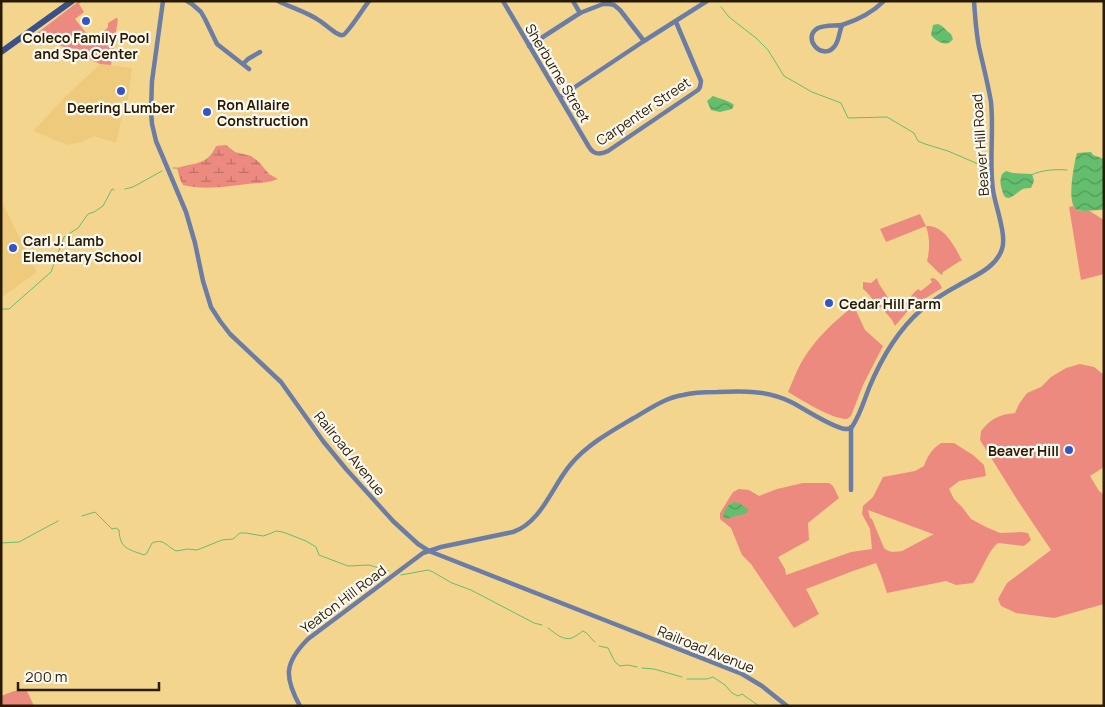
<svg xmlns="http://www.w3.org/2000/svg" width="1105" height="707" viewBox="0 0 1105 707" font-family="Manrope,sans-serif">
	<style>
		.built { fill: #eecb7c }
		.grass { fill: #ec8a80; fill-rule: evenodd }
		.wetland { fill: url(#wetland-marsh) }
		.water { fill: url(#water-waves) }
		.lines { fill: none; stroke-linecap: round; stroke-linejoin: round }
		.stream { stroke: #64be6e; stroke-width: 1 }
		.street { stroke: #6c7da5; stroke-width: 4.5 }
		.secondary { stroke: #3a5089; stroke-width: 6 }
		.poi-dot { fill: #3356c7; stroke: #fcf9f3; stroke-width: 2 }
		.labels { text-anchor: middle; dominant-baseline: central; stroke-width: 4.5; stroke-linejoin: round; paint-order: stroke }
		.poi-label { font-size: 14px; font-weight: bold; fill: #281c00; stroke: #fcf9f3; text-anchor: start }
		.street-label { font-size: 14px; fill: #281c00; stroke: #fcf9f3 }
	</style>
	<defs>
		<pattern id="wetland-marsh" width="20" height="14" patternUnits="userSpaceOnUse" patternTransform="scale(1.25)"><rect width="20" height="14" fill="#ec8a80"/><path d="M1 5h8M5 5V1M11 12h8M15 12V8" fill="none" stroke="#bf7066"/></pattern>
		<pattern id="water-waves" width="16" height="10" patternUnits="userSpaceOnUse" patternTransform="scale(1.25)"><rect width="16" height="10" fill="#64be6e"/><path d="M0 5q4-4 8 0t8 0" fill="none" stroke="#529a58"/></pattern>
	</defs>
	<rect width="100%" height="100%" fill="#f4d58e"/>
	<g class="built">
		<polygon points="100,64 132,68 127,107 124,107 116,143 94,136 82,142 67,145 33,131 65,97"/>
		<polygon points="1,200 37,272 1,298"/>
	</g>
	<g class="grass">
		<polygon points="79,1 82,1 79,4 84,12 75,19 91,39 97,35 103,43 109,39 104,31 108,27 108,23 116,18 118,19 111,65 100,64 36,34"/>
		<path d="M1073 206C1077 213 1082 211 1088 210L1104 220V274L1081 280 1069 207Z"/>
		<path d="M920 214 926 226C929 226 932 226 934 227 947 231 957 250 962 261H960L943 272 942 275 939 273 927 261C930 248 930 239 926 226L886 242 880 229Z"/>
		<path d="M877 278 879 284 897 311C904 305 913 293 918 289L921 291 932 282 930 279 933 278C938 280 940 284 942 288L911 307 895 326 892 320 881 307 879 308C875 303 868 292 863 289V282L871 283Z"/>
		<path d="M854 306 865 330 883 346 863 385 851 416 847 419C829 418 804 401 788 392 792 383 796 372 801 363 814 340 833 322 854 306Z"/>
		<path d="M1080 364 1094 367 1104 375V467L1090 476 1099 491 1104 495V604L1054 618 1016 613 1001 606 998 599 1007 583 1051 550 1018 501 980 440 981 431C992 418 998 415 1015 413L1019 404 1027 393 1041 387 1051 377 1066 368Z"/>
		<path d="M941 443H954L973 455 984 465 986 476 959 481 949 489 954 499 962 507 971 519 986 527 1000 533 1021 532 1028 533 1031 540 1024 546 998 543C987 552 982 571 973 583L956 585 946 581 887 593 881 575 876 563 853 571 806 589 819 614 794 628 751 564 742 555 731 528 720 519V513L733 492 739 489 749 490 759 496 777 489 803 483H829L833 486 839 498 808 523 809 540 778 557 785 569 786 575 851 552 872 549 870 529 862 514 863 506 873 497 883 477 915 471 924 466C928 455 932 449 941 443ZM868 510 933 534H934L902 551C896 552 889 553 884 548L872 519 870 518Z"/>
		<polygon points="14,691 27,691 34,706 1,706 1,696"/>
	</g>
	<path class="wetland" d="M226 145 235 152 251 156 259 162 269 174 278 179C268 183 257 183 247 184 225 187 204 190 183 185L180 179 177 168C195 162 207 166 216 146Z"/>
	<g class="water">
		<path d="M938 24C944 26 946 31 951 34L953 39C947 48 937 42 931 35L933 25Z"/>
		<path d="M713 96C720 99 728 100 734 105L732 109 720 112 711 110 707 101Z"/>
		<path d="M1091 152 1093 155 1104 159V208L1101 210C1095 210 1081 212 1077 210 1066 204 1074 164 1077 153Z"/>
		<path d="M1006 171 1013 173 1032 174 1034 181 1031 188C1029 188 1026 188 1023 189 1016 192 1006 207 1002 190 1000 184 1000 180 1002 174Z"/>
		<path d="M734 502 739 503 748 509 747 513 726 519 723 517C724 509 728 505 734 502Z"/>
	</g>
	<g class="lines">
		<g class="stream">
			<polyline points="721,7 729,17 756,38 768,50 784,76 812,92 841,103 848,118 887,117 914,133 918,141 925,144 948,151 985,167"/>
			<polyline points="173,168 177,168"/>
			<path d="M1031 175C1042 170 1055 169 1067 170"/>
			<polyline points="125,189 133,187 162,171"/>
			<polyline points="1,309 9,309 51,272 64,237 78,228 88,214 94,212 103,206 112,189 114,190"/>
			<path d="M82 516 95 512 112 529 116 528 119 530C120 549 128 549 144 555L147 553 152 543C164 538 166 546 176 551L188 549 197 550 222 540 233 539 240 533H246L263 536 269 534 276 531 283 532 306 541 316 547 319 555 348 566 369 565 389 571"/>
			<polyline points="1,543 19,542 58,521"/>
			<polyline points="401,575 428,570 433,572 452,583 471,590 534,623 542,625"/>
			<path d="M548 628C555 633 563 641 572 638 576 636 580 633 583 631 589 633 590 639 595 642"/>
			<polyline points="599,646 608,648 615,662 620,666 628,665 637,667"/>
			<polyline points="642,668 654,669 682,677"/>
			<polyline points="687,679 707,679 713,677 725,685 732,693 738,696 742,694 759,706"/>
		</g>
		<g class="street">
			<polyline points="163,1 152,81 151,111 152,124 156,141 186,212 195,243 203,281 211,307 220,321 230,334 281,382 323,441 346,469 393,521 418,544 429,551 742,674 762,686 787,706"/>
			<polyline points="187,1 192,4 201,12 205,19 217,44 249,69"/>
			<path d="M278 1C292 8 307 12 320 21 325 24 338 37 343 35 348 33 364 7 369 1"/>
			<path d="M503 1 589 147C594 155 600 155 608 151L698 90 700 87 701 81 676 22"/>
			<polyline points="573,1 580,13"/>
			<path d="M842 25C839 32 839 42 834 47 822 61 801 38 818 28 825 25 834 26 842 25Z"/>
			<path d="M842 25C858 20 872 13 884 1"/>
			<polyline points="529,46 580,13 603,4 609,4 614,5 620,10 644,41"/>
			<polyline points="243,64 248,59 260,52"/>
			<polyline points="560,97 644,41 707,1"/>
			<polyline points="851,490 851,427"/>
			<path d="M300 706C284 677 284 663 308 639L423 553 441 547 513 532C542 522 552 486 571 464 587 445 610 432 632 419 648 410 664 398 683 395 694 392 705 392 717 392 743 391 767 390 791 402 805 409 831 427 845 429 849 429 849 429 852 427 860 415 864 401 869 388 881 359 897 331 921 310 933 300 946 292 959 285 974 276 996 268 1002 249 1007 235 995 205 993 190 989 161 994 132 991 102 988 84 983 65 979 47 976 32 975 16 974 1"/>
		</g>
		<polyline class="secondary" points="1,52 72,1"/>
	</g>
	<g class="poi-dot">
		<circle cx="86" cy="21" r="5"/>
		<circle cx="121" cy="91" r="5"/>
		<circle cx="207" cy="112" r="5"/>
		<circle cx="13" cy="248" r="5"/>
		<circle cx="829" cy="303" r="5"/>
		<circle cx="1069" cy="450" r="5"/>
	</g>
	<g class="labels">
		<g class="poi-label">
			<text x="86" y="37" text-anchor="middle">Coleco Family Pool<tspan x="86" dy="16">and Spa Center</tspan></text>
			<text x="217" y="104">Ron Allaire<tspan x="217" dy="16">Construction</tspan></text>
			<text x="121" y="107" text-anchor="middle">Deering Lumber</text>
			<text x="23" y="240">Carl J. Lamb<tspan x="23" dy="16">Elemetary School</tspan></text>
			<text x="839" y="303">Cedar Hill Farm</text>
			<text x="1059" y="450" text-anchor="end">Beaver Hill</text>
		</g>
		<g class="street-label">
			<text transform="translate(558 73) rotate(59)">Sherburne Street</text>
			<text transform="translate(643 111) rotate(-34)">Carpenter Street</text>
			<text transform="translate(980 145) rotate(-94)">Beaver Hill Road</text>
			<text transform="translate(350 453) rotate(51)">Railroad Avenue</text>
			<text transform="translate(343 599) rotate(-37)">Yeaton Hill Road</text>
			<text transform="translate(706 649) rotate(22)">Railroad Avenue</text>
		</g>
	</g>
	<rect width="1105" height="707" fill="none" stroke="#281c00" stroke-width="5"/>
	<path d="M18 682v8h141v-8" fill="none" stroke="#281c00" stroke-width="2.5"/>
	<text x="25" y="682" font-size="15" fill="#281c00" stroke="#fcf9f3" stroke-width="4" paint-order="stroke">200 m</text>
</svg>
